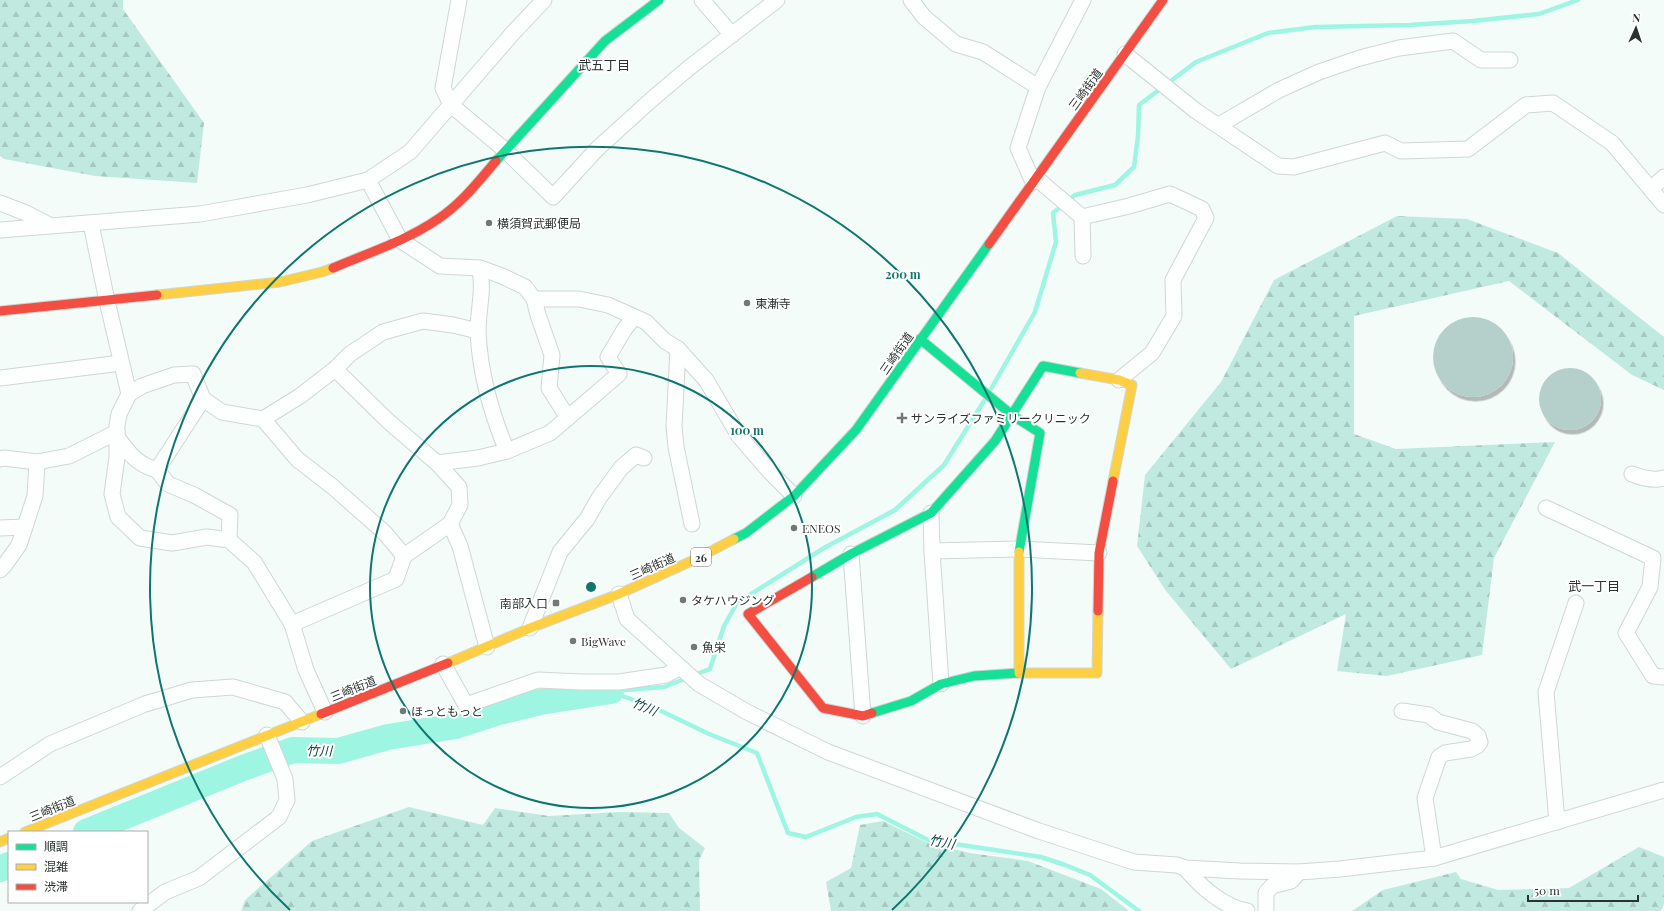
<svg xmlns="http://www.w3.org/2000/svg" width="1664" height="911" viewBox="0 0 1664 911" font-family="'Playfair Display','Noto Sans JP',serif">
	<style>
		.forest { fill: url(#forest-firs) }
		.lines { fill: none; stroke-linecap: round; stroke-linejoin: round }
		.stream { stroke: #9df5e2; stroke-width: 4.5 }
		.river { stroke: #9df5e2; stroke-width: 26 }
		.building { fill: #b5d0cb; filter: url(#shadow) }
		.street-casing { stroke: #cfd7d5; stroke-width: 17 }
		.fast-casing { stroke: #cfd7d5; stroke-width: 11 }
		.slow-casing { stroke: #cfd7d5; stroke-width: 11 }
		.jam-casing { stroke: #cfd7d5; stroke-width: 11 }
		.street { stroke: #fdfffe; stroke-width: 15 }
		.fast { stroke: #16e098; stroke-width: 9 }
		.slow { stroke: #ffcf43; stroke-width: 9 }
		.jam { stroke: #f24e42; stroke-width: 9 }
		.ring { fill: none; stroke: #0f766e; stroke-width: 2 }
		.poi-dot { fill: #717977; stroke: #fff; stroke-width: 1.5 }
		.labels { text-anchor: middle; dominant-baseline: central; stroke-width: 4; stroke-linejoin: round; paint-order: stroke }
		.shield { fill: #fff; stroke: #6a706f; stroke-width: 1 }
		.shield-label { font-size: 11px; font-weight: bold; fill: #2a3331 }
		.street-label { font-size: 12px; fill: #2a3331; stroke: #fff }
		.poi-label { font-size: 12px; fill: #2a3331; stroke: #fff; text-anchor: start }
		.neighbourhood-label { font-size: 13px; fill: #2a3331; stroke: #fff }
		.water-label { font-size: 13px; font-style: italic; fill: #0b443a; stroke: #fff }
		.centre { fill: #0f766e; stroke: #fff; stroke-width: 2 }
		.ring-label { font-size: 12px; text-anchor: middle; font-weight: bold; fill: #0f766e; stroke: #fff; stroke-width: 4; stroke-linejoin: round; paint-order: stroke }
	</style>
	<defs>
		<pattern id="forest-firs" width="22" height="20" patternUnits="userSpaceOnUse"><rect width="22" height="20" fill="#c0eae0"/><path d="M5 1l3.5 6h-7zM16 11l3.5 6h-7z" fill="#a5c9c1"/></pattern>
		<filter id="shadow"><feDropShadow dx="2.5" dy="4.5" stdDeviation="0" flood-color="#0004"/></filter>
	</defs>
	<rect width="100%" height="100%" fill="#f4fcfa"/>
	<g class="forest">
		<polygon points="0,0 123,0 123,9 204,123 197,183 95,176 4,159 0,156"/>
		<polygon points="1397,216 1467,219 1558,253 1664,337 1664,390 1632,375 1509,281 1354,316 1354,434 1396,449 1555,442 1494,558 1482,655 1387,676 1337,671 1346,614 1231,669 1166,591 1137,546 1145,475 1221,382 1274,280"/>
		<polygon points="409,807 483,825 495,808 549,816 619,812 669,813 679,828 705,848 699,860 700,911 241,911 245,900 312,841"/>
		<polygon points="883,821 928,843 970,853 1028,861 1101,889 1129,911 831,911 826,882 851,868 860,825"/>
		<polygon points="1639,847 1664,857 1664,904 1661,911 1352,911 1383,890 1456,872 1461,879 1498,890 1569,888"/>
	</g>
	<g class="lines">
		<g class="stream">
			<polyline points="991,389 1035,312 1056,242 1053,213 1075,195 1115,185 1134,167 1138,136 1139,105 1196,62 1268,33 1315,27 1409,25 1473,21 1539,14 1578,0"/>
			<polyline points="694,675 710,669 724,626 737,603 824,548 895,510 944,465 984,401"/>
			<polyline points="611,691 664,687 687,678"/>
			<polyline points="612,692 655,708 709,734 757,753 788,833 806,837 856,817 877,814 928,840 1041,857 1065,865 1090,875 1139,911"/>
		</g>
		<g class="river">
			<polyline points="86,832 243,768 293,750 338,751 388,737 456,726 499,712 540,702 611,691"/>
			<polyline points="0,869 9,865"/>
		</g>
	</g>
	<g class="building">
		<circle cx="1473" cy="357" r="40"/>
		<circle cx="1570" cy="399" r="31"/>
	</g>
	<g class="lines">
		<g class="street-casing">
			<g id="street">
				<polyline points="459,0 443,88 451,105 505,150 553,197 597,149 651,100 690,67 777,0"/>
				<polyline points="702,0 732,35"/>
				<polyline points="911,0 924,17 956,44 983,52 1038,87"/>
				<polyline points="1125,54 1196,111 1278,166 1294,167 1385,143 1401,151 1468,149 1526,105 1553,103 1612,143 1664,205"/>
				<polyline points="1219,125 1279,90 1319,72 1360,58 1399,48 1453,41 1481,60 1510,60"/>
				<polyline points="1036,178 1082,217 1129,206 1170,194 1202,209 1206,218 1173,280 1174,316 1152,353 1119,380"/>
				<polyline points="368,180 400,240 440,266 480,268 502,276 525,287 534,299 538,315 552,355 549,388 568,418"/>
				<polyline points="1033,182 1018,148 1038,87 1083,0"/>
				<polyline points="1651,189 1664,177"/>
				<polyline points="0,203 26,213 49,225"/>
				<polyline points="1082,217 1083,256"/>
				<polyline points="91,224 107,301 129,394 119,414 117,426 117,457 112,494 118,517 140,538 172,543 207,537 229,540 254,562 292,624 306,670 325,712"/>
				<polyline points="0,230 200,214 307,195 368,180 410,152 512,34 544,0"/>
				<path d="M480 268C481 277 482 286 481 295 480 307 478 320 478 332 480 373 491 413 507 451"/>
				<polyline points="534,299 579,299 608,305 646,322 665,341 678,349 706,380 739,436 770,472 794,496"/>
				<polyline points="678,349 674,426 676,447 692,524"/>
				<polyline points="335,369 388,421 437,463 459,487 460,505 450,524 404,556"/>
				<polyline points="0,378 121,363"/>
				<polyline points="129,394 142,386 174,375 193,374 203,399 222,412 263,419 300,396 335,369 350,354 383,332 423,321 453,325 478,331"/>
				<polyline points="263,419 297,459 333,487 385,533 404,556 396,579 292,624"/>
				<path d="M117 437C129 453 136 464 157 470L203 399"/>
				<polyline points="0,459 4,458 37,462 69,456 117,432"/>
				<polyline points="437,463 478,458 507,451 550,433 619,374 608,357 624,330 634,317"/>
				<polyline points="157,470 168,484 194,495 230,515 229,540"/>
				<path d="M1632 474C1642 478 1653 481 1664 478"/>
				<polyline points="1546,508 1653,558 1650,587 1626,633 1653,676 1664,677"/>
				<polyline points="931,513 932,551 941,684"/>
				<polyline points="450,524 460,546 487,647"/>
				<polyline points="0,528 25,527"/>
				<polyline points="932,551 1019,549 1099,553"/>
				<polyline points="851,554 863,716"/>
				<polyline points="0,570 4,566 19,545 35,496 37,462"/>
				<polyline points="619,594 627,619 699,684 747,712 828,752 1039,831 1134,862 1177,865 1185,868 1240,871 1299,872 1340,869 1434,858 1664,790"/>
				<polyline points="530,628 560,552 587,519 599,498 621,468 636,455 644,458"/>
				<polyline points="443,664 466,705 538,680 581,682 619,682 666,675 679,668"/>
				<polyline points="1402,711 1429,715 1438,722 1472,731 1478,736 1480,742 1477,746 1471,749 1445,753 1439,757 1425,798 1434,858"/>
				<polyline points="0,777 50,744 145,704 192,690 233,687 285,702 302,722"/>
				<polyline points="1557,822 1546,692 1576,603"/>
				<path d="M1185 868C1200 886 1223 907 1247 911"/>
				<polyline points="140,911 165,892 199,878 279,817 287,800 285,779 267,735"/>
				<polyline points="1266,911 1266,893 1272,886 1291,881 1299,872"/>
			</g>
		</g>
		<g class="fast-casing">
			<g id="fast">
				<polyline points="496,161 605,41 659,0"/>
				<polyline points="920,339 1012,415 1040,433 1019,552"/>
				<polyline points="734,539 746,533 794,496 856,430 989,244"/>
				<polyline points="812,577 851,554 931,513 995,441 1043,366 1080,373"/>
				<polyline points="872,713 911,701 941,684 974,676 1019,673"/>
			</g>
		</g>
		<g class="slow-casing">
			<g id="slow">
				<polyline points="157,295 280,282 322,272 333,268"/>
				<polyline points="1080,373 1119,380 1132,385 1113,481"/>
				<polyline points="1019,552 1019,673 1097,673 1098,611"/>
				<polyline points="448,663 530,628 619,594 696,559 734,539"/>
				<polyline points="25,832 321,714"/>
				<polyline points="0,842 9,838"/>
			</g>
		</g>
		<g class="jam-casing">
			<g id="jam">
				<polyline points="989,244 1163,0"/>
				<path d="M333 268C368 253 406 241 438 219 461 204 478 182 496 161"/>
				<polyline points="0,311 157,295"/>
				<polyline points="812,577 748,614 823,708 863,716 872,713"/>
				<polyline points="1098,611 1099,553 1113,481"/>
				<polyline points="321,714 448,663"/>
			</g>
		</g>
		<use href="#street" class="street"/>
		<use href="#fast" class="fast"/>
		<use href="#slow" class="slow"/>
		<use href="#jam" class="jam"/>
	</g>
	<g class="ring">
		<circle cx="591" cy="587" r="221"/>
		<path d="M290 910A441 441 0 1 1 892 910"/>
	</g>
	<g class="poi-dot">
		<circle cx="489" cy="223" r="4"/>
		<circle cx="747" cy="303" r="4"/>
		<path d="M900 412h4v4h4v4h-4v4h-4v-4h-4v-4h4z"/>
		<circle cx="794" cy="528" r="4"/>
		<circle cx="683" cy="600" r="4"/>
		<rect x="552" y="599" width="8" height="8" rx="2"/>
		<circle cx="573" cy="641" r="4"/>
		<circle cx="694" cy="647" r="4"/>
		<circle cx="403" cy="711" r="4"/>
	</g>
	<g class="labels">
		<rect class="shield" x="691" y="548" width="20" height="18" rx="3"/>
		<g class="shield-label">
			<text x="701" y="557">26</text>
		</g>
		<g class="street-label">
			<text transform="translate(1085 89) rotate(-54)">三崎街道</text>
			<text transform="translate(896 353) rotate(-55)">三崎街道</text>
			<text transform="translate(652 566) rotate(-24)">三崎街道</text>
			<text transform="translate(353 688) rotate(-22)">三崎街道</text>
			<text transform="translate(52 808) rotate(-22)">三崎街道</text>
		</g>
		<g class="poi-label">
			<text x="497" y="223">横須賀武郵便局</text>
			<text x="755" y="303">東漸寺</text>
			<text x="911" y="418">サンライズファミリークリニック</text>
			<text x="802" y="528">ENEOS</text>
			<text x="691" y="600">タケハウジング</text>
			<text x="548" y="603" text-anchor="end">南部入口</text>
			<text x="581" y="641">BigWave</text>
			<text x="702" y="647">魚栄</text>
			<text x="411" y="711">ほっともっと</text>
		</g>
		<g class="neighbourhood-label">
			<text x="604" y="64">武五丁目</text>
			<text x="1594" y="585">武一丁目</text>
		</g>
		<g class="water-label">
			<text transform="translate(645 706) rotate(23)">竹川</text>
			<text transform="translate(319 750) rotate(1)">竹川</text>
			<text transform="translate(942 841) rotate(11)">竹川</text>
		</g>
	</g>
	<circle cx="591" cy="587" r="6" class="centre"/>
	<g class="ring-label">
		<text x="903" y="279">200 m</text>
		<text x="747" y="435">100 m</text>
	</g>
	<rect x="8" y="831" width="140" height="72" fill="#ffffff" stroke="#aaadad"/>
	<rect x="16" y="844" width="20" height="6" fill="#16e098" stroke="#aaadad"/>
	<text x="44" y="851" font-size="12" fill="#2a3331">順調</text>
	<rect x="16" y="864" width="20" height="6" fill="#ffcf43" stroke="#aaadad"/>
	<text x="44" y="871" font-size="12" fill="#2a3331">混雑</text>
	<rect x="16" y="884" width="20" height="6" fill="#f24e42" stroke="#aaadad"/>
	<text x="44" y="891" font-size="12" fill="#2a3331">渋滞</text>
	<g transform="translate(1636 28) rotate(3)" stroke="#ffffff" stroke-width="3" paint-order="stroke">
	<path d="M0-3L7 15L0 10L-7 15Z" fill="#2a3331"/>
	<text y="-6" font-size="11" font-weight="bold" text-anchor="middle" fill="#2a3331">N</text>
	</g>
	<path d="M1528 895v6h110v-6" fill="none" stroke="#2a3331" stroke-width="2"/>
	<text x="1534" y="895" font-size="12" fill="#2a3331" stroke="#ffffff" stroke-width="3" paint-order="stroke">50 m</text>
</svg>
